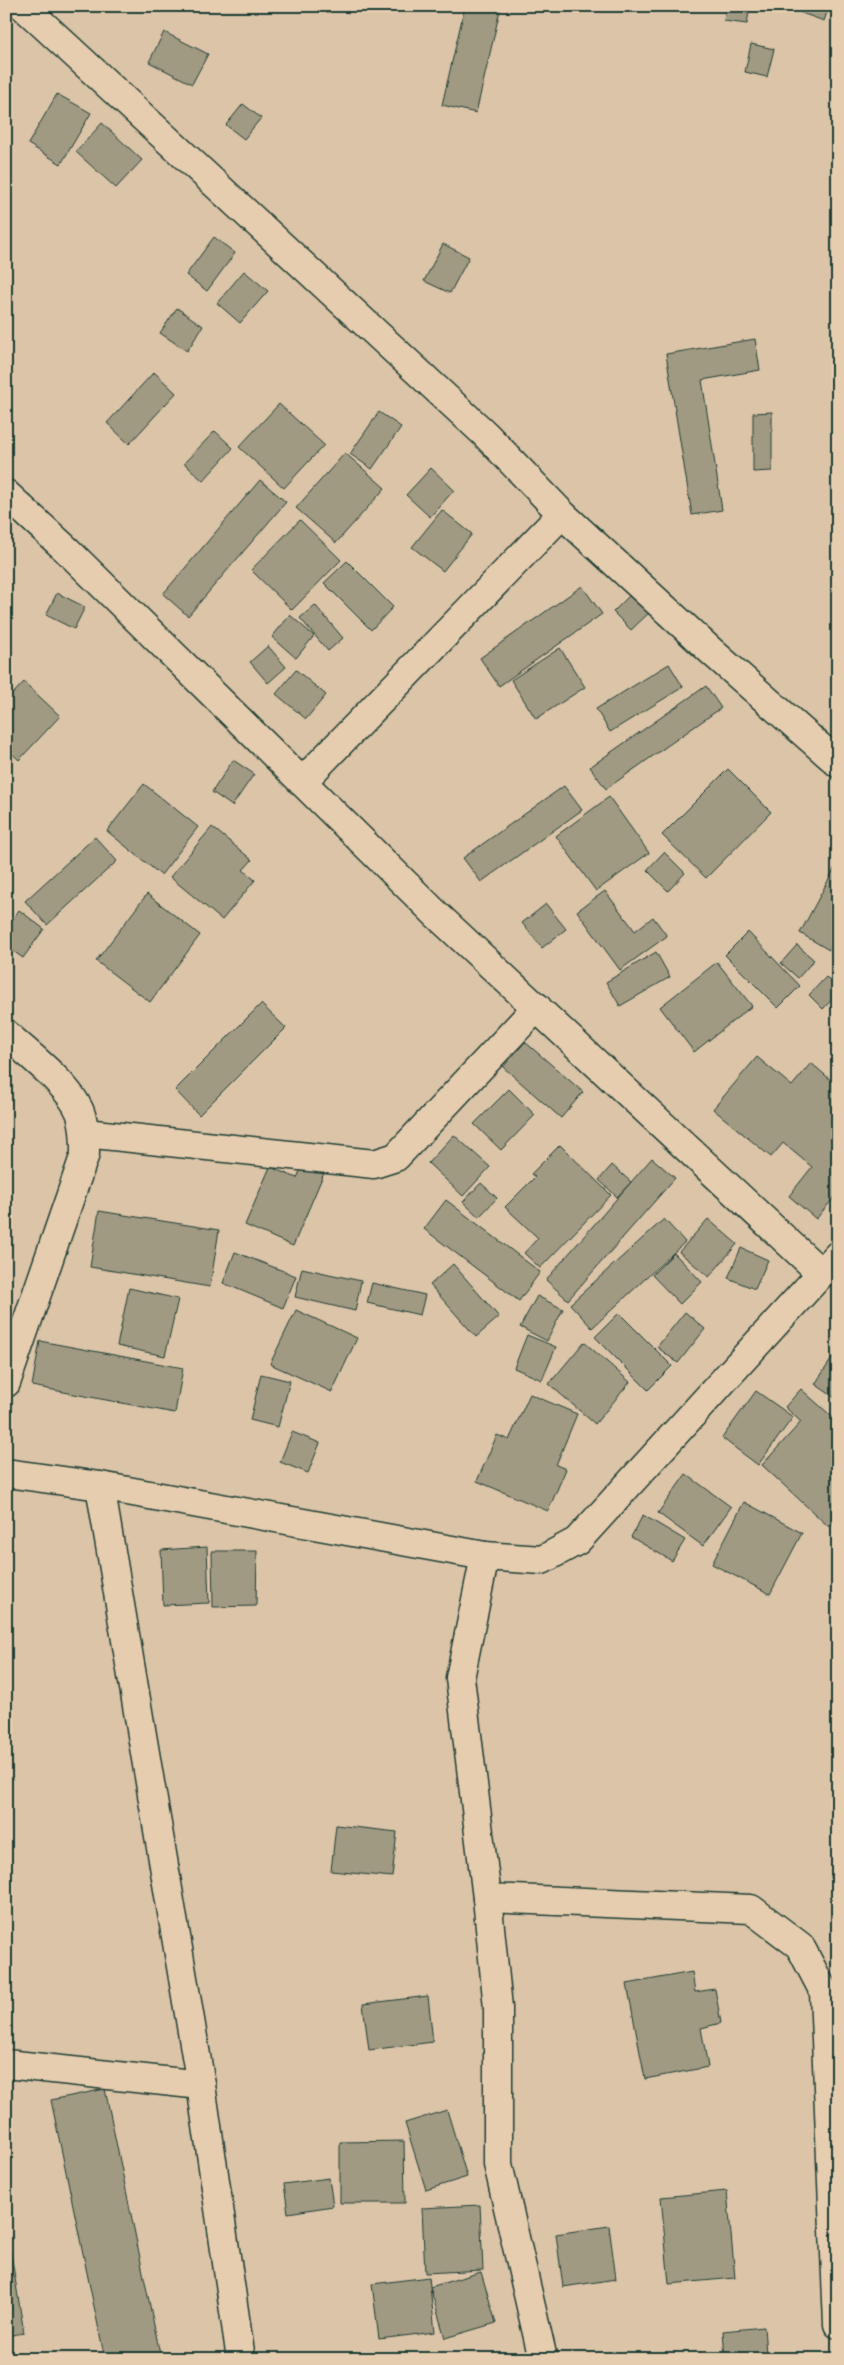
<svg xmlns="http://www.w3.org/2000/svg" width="844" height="2365" viewBox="0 0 844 2365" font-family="Pangolin,sans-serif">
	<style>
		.building { fill: #a19a83; stroke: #1f3d34 }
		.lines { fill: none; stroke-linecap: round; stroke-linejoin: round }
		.minor-casing { stroke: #1f3d34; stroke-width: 31 }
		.minor { stroke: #e7cdaf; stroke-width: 28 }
	</style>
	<rect width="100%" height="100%" fill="#dbc4a8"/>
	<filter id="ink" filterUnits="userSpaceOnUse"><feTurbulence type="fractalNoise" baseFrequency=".02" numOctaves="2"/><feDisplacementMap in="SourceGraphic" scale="10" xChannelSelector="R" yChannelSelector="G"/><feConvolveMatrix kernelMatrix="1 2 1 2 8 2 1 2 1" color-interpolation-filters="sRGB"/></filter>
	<g filter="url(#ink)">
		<g class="building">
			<polygon points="465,6 501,6 476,113 442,105"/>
			<polygon points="726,6 750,6 747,24 724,21"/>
			<polygon points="782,6 829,6 824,21"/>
			<polygon points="164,32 208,54 192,84 149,62"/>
			<polygon points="751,44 774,49 767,77 745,72"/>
			<polygon points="57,94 91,113 61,164 28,144"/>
			<polygon points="243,104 261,118 244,139 226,125"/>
			<polygon points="102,123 142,160 116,188 76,152"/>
			<polygon points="214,237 235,253 207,291 186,275"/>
			<polygon points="443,244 469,257 450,293 424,281"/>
			<polygon points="244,271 268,291 240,323 217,303"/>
			<polygon points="177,308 203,326 187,351 160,333"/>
			<polygon points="755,339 760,370 702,380 722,510 692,515 666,354"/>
			<polygon points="154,372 176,393 129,444 107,423"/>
			<polygon points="279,404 324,445 284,488 239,447"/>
			<polygon points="379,412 401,427 372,469 350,454"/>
			<polygon points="772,412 772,471 753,472 753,413"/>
			<polygon points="215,431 233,448 203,481 184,463"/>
			<polygon points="345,453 385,488 336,543 296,508"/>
			<polygon points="431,468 454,490 430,517 406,495"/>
			<polygon points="260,480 286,502 188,616 163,594"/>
			<polygon points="442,510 472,534 443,571 412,547"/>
			<polygon points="300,520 341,560 292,610 251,570"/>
			<polygon points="347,561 393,607 371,630 324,583"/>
			<polygon points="582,586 602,614 499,686 480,658"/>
			<polygon points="635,590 653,609 631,630 613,612"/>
			<polygon points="57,593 85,607 74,629 46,615"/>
			<polygon points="315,605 343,638 328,651 300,618"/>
			<polygon points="290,615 314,636 296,658 272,637"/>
			<polygon points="268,646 286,667 268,683 250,662"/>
			<polygon points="560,648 585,687 536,719 511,680"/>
			<polygon points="669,664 683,687 610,732 596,709"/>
			<polygon points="296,670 326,695 306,719 276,694"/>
			<polygon points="24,682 60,716 19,760 6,748 6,701"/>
			<polygon points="706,686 721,708 606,789 590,767"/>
			<polygon points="233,760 254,774 232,806 212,792"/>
			<polygon points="728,769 771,812 706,878 662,835"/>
			<polygon points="144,784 198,827 161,875 107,831"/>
			<polygon points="564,786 582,810 481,882 463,858"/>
			<polygon points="609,797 649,853 596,891 556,836"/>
			<polygon points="212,827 252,860 243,870 255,880 222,920 170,877"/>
			<polygon points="95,837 117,861 47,925 25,901"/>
			<polygon points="664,852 685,873 668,891 647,870"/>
			<polygon points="838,862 838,933 829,950 800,933"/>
			<polygon points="605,891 635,931 653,917 667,936 620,970 577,911"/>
			<polygon points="147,894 200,935 150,1002 96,961"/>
			<polygon points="546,904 566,929 542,948 522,923"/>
			<polygon points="19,910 44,929 23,958 6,946 6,928"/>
			<polygon points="748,932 800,986 778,1008 725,955"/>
			<polygon points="797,945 814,960 798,978 781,963"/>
			<polygon points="656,952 670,977 620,1006 606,982"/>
			<polygon points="717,962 752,1006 694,1052 660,1007"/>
			<polygon points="826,977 838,988 838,993 823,1009 809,995"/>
			<polygon points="261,1004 286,1028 199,1115 175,1090"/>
			<polygon points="525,1042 583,1092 561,1118 503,1067"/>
			<polygon points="757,1057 792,1086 811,1063 838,1086 838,1193 816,1219 789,1196 812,1167 783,1143 771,1157 713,1109"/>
			<polygon points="509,1089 535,1115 501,1150 474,1124"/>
			<polygon points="454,1135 490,1167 463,1196 428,1163"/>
			<polygon points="560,1145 611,1195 540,1268 524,1253 538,1238 505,1207 535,1177 531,1174"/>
			<polygon points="652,1158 675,1178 568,1300 546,1280"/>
			<polygon points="303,1164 324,1173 293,1246 245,1225 270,1167 297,1178"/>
			<polygon points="612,1165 631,1182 617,1197 599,1180"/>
			<polygon points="481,1183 497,1198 479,1217 463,1202"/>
			<polygon points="446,1200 540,1272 519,1301 424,1229"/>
			<polygon points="99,1211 219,1230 210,1287 90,1267"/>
			<polygon points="664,1219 685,1242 592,1328 570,1304"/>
			<polygon points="708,1219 737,1244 709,1277 679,1252"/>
			<polygon points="741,1248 768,1260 755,1289 728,1278"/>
			<polygon points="235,1252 296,1276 283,1308 223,1283"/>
			<polygon points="674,1253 702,1282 680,1304 652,1275"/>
			<polygon points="453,1264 499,1317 476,1337 430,1285"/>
			<polygon points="302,1268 361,1281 355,1311 295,1297"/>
			<polygon points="372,1283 425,1295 420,1315 367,1303"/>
			<polygon points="129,1288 178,1299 165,1356 117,1346"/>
			<polygon points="537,1296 563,1309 547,1341 520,1327"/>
			<polygon points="296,1310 357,1338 332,1392 270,1364"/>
			<polygon points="685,1312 705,1329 678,1363 657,1347"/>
			<polygon points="619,1313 672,1366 648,1390 595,1337"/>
			<polygon points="527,1335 556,1347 542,1380 514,1368"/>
			<polygon points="40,1341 183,1368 175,1413 32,1386"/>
			<polygon points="584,1342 630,1382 595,1424 549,1384"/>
			<polygon points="833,1357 838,1360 838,1400 815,1384"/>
			<polygon points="261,1374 290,1381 278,1427 250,1420"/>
			<polygon points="801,1389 838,1422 838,1517 829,1527 762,1465 801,1422 785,1407"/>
			<polygon points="756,1391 793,1417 758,1465 722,1438"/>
			<polygon points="530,1394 577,1414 556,1465 566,1469 548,1511 477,1481 497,1435 509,1440"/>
			<polygon points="292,1432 320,1443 308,1473 280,1462"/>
			<polygon points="686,1474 731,1507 703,1546 658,1513"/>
			<polygon points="744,1502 802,1533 770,1594 712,1564"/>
			<polygon points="643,1515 685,1540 672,1561 631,1537"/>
			<polygon points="207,1547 209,1603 163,1605 161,1550"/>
			<polygon points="212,1551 257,1551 256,1606 213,1607"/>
			<polygon points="336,1825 397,1832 392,1877 331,1871"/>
			<polygon points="692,1972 695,1992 715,1989 721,2023 701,2028 708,2067 645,2079 627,1984"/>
			<polygon points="428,1996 433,2042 369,2050 363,2004"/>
			<polygon points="105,2089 161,2359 105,2359 51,2100"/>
			<polygon points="447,2110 467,2177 426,2190 405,2123"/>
			<polygon points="404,2141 405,2203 340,2203 340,2142"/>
			<polygon points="329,2178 333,2206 288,2213 284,2184"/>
			<polygon points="727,2191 735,2278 669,2284 661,2197"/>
			<polygon points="480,2205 483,2270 425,2273 422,2208"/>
			<polygon points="6,2223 24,2333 6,2336"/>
			<polygon points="609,2226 616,2279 563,2287 556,2234"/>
			<polygon points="481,2272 496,2323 445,2338 430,2287"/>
			<polygon points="429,2277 435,2332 379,2339 372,2284"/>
			<polygon points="764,2327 766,2354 725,2358 723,2331"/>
		</g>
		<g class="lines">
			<g class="minor-casing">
				<g id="minor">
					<polyline points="23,6 485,434 562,514 711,651 838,763"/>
					<polyline points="6,494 68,551 437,915 821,1273"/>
					<polyline points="302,782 562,514"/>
					<path d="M6 1034C28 1054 69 1085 80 1112 85 1125 85 1140 85 1154L6 1383"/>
					<polyline points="85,1133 374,1164 396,1157 537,1007"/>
					<polyline points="6,1473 100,1486 485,1556 542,1560 577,1541 838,1255"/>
					<polyline points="100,1486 201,2085 241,2359"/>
					<polyline points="485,1556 460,1678 487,1898 498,2008 498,2164 543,2359"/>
					<polyline points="487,1898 751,1909 800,1946 824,1992 838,2324"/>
					<polyline points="6,2064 201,2085"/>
				</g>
			</g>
			<use href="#minor" class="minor"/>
		</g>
	</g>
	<rect width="844" height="2365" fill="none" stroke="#e7cdaf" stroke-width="25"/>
	<rect x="12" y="12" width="819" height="2340" fill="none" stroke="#1f3d34" stroke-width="2" filter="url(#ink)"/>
</svg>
